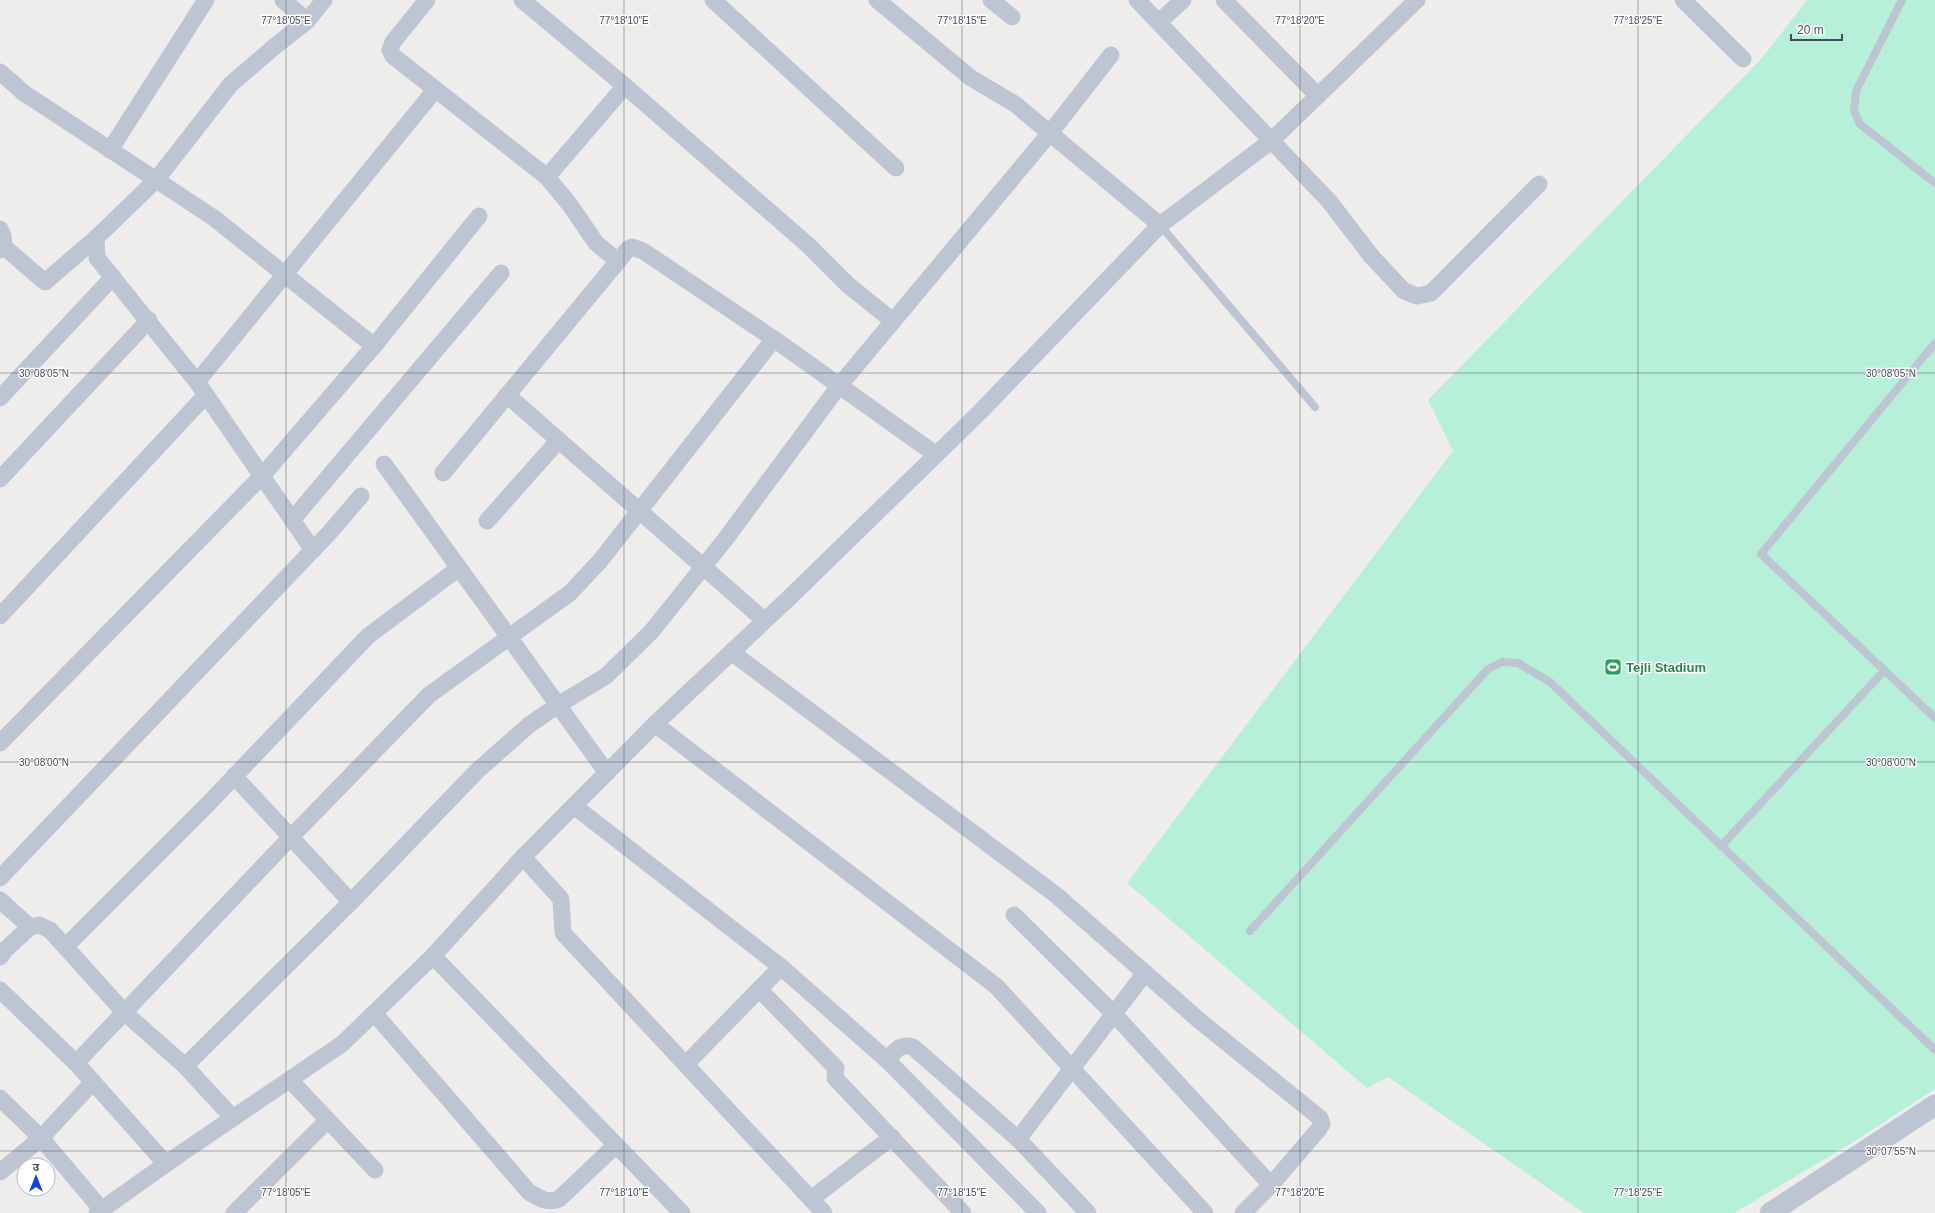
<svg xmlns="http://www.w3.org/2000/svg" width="1935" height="1213" viewBox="0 0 1935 1213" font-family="Helvetica,'Noto Sans Devanagari',sans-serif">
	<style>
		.garden { fill: #b7f0d8 }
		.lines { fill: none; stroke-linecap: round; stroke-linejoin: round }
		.service { stroke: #bec5d2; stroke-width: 8 }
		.minor { stroke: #bec5d2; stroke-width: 17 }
		.tertiary { stroke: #bec5d2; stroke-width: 21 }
		.ticks { fill: none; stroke: #444b5a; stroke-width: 1; stroke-opacity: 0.45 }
		.labels { text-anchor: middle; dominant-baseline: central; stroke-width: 3; stroke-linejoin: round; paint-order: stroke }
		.leisure-label { font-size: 13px; font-weight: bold; fill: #27864d; stroke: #fff; text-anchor: start }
		.ticks-label { font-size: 10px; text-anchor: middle; fill: #444b5a; stroke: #fff; stroke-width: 3; stroke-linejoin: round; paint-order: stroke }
	</style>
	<rect width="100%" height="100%" fill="#efecec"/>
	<polygon class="garden" points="1807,0 1935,0 1935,1089 1855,1141 1734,1213 1584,1213 1388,1077 1367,1088 1127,883 1453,451 1428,400 1762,58"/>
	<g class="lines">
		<g class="service">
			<polyline points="1902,0 1856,91 1854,111 1860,124 1935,183"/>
			<polyline points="1160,225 1315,407"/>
			<polyline points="1935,343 1761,554 1935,718"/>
			<polyline points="1721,846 1884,671"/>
			<polyline points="1250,931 1488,669 1502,662 1518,663 1550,682 1935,1050"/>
		</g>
		<g class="minor">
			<polyline points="283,0 307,21"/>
			<polyline points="427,0 393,42 390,50 393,56 547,177 570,205 596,243 618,261"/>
			<polyline points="522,0 625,86 808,245 848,285 893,321"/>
			<polyline points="713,0 896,168"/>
			<polyline points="877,0 971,78 1015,104 1160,225"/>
			<polyline points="991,0 1012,17"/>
			<polyline points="1137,0 1329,201 1372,257 1404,291 1417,296 1431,293 1539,184"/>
			<polyline points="1224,0 1318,96"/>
			<polyline points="1683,0 1743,59"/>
			<polyline points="1159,22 1183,0"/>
			<polyline points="0,72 24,93 214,218 374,346"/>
			<polyline points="110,150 206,0"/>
			<polyline points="547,177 625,86"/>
			<path d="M0 229C4 236 5 243 0 250"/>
			<polyline points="3,246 45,282 96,238"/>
			<polyline points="197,382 435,90"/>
			<polyline points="507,395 764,620"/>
			<polyline points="0,398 113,277"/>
			<polyline points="384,464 607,773"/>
			<polyline points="443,473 628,249 632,247 643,251 774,339 935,454"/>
			<polyline points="0,479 149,320"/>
			<polyline points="292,520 501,273"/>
			<polyline points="487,521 559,440"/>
			<polyline points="313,550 197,382 97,258 96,238 156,180 231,84 274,47 307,21 324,0"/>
			<polyline points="0,616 206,395"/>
			<polyline points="731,652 1056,895 1201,1022 1320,1118 1322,1124 1319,1129 1271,1185 1243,1213"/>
			<polyline points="655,724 996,986 1205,1213"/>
			<polyline points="0,743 262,476 374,346 479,216"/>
			<polyline points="234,776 351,902"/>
			<polyline points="574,806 781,967 887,1060 1038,1213"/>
			<polyline points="523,857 561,899 563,933 824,1213"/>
			<polyline points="0,878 330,532 361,496"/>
			<polyline points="0,900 30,927"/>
			<polyline points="1014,915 1114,1014 1271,1185"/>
			<polyline points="66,946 208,804 368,636 459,568"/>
			<polyline points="433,956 682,1213"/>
			<polyline points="0,957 5,950 30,927 39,925 50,930 125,1013 185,1066 233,1118"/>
			<polyline points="759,989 836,1068 835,1078 963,1213"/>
			<polyline points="0,990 76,1063 166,1164"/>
			<path d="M374 1013 529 1192C539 1198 548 1204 559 1199L616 1145"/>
			<path d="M887 1060C896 1050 900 1043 913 1047L1018 1139 1088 1213"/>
			<polyline points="76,1063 291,837 429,695 570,593 600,561 774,339"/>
			<polyline points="686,1064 781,967"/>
			<polyline points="185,1066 351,902 477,771 529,725 558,705 606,676 651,632 724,541 839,386 1050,133 1111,55"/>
			<polyline points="290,1080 375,1170"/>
			<polyline points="0,1098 41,1138 102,1210"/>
			<polyline points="1018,1139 1145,973"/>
			<polyline points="0,1172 41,1138 93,1082"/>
			<polyline points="811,1199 892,1137"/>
			<polyline points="97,1213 180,1154 342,1044 433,956 523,857 655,724 789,598 980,412 1160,225 1271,141 1417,0"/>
			<polyline points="234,1213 328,1120"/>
		</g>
		<polyline class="tertiary" points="1770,1213 1935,1105"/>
	</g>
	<path class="ticks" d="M286 0V1213M624 0V1213M962 0V1213M1300 0V1213M1638 0V1213M0 373H1935M0 762H1935M0 1151H1935"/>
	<defs>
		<g id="stadium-square" transform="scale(0.9)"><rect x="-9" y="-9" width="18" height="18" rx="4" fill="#2e9e5b" stroke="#fff"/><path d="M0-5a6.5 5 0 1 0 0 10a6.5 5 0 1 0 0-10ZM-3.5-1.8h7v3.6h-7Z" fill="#fff"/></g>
	</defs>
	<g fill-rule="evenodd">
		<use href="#stadium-square" x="1613" y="667"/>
	</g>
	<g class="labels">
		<g class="leisure-label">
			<text x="1626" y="667">Tejli Stadium</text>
		</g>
	</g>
	<g class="ticks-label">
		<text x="286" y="24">77°18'05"E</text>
		<text x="624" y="24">77°18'10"E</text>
		<text x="962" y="24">77°18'15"E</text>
		<text x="1300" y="24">77°18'20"E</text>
		<text x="1638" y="24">77°18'25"E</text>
		<text x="44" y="377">30°08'05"N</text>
		<text x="1891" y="377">30°08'05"N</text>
		<text x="44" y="766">30°08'00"N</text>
		<text x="1891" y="766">30°08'00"N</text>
		<text x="1891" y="1155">30°07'55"N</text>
		<text x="286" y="1196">77°18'05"E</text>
		<text x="624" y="1196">77°18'10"E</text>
		<text x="962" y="1196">77°18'15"E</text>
		<text x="1300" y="1196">77°18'20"E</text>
		<text x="1638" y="1196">77°18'25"E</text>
	</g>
	<g transform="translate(36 1177)"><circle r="19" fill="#ffffff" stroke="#b4b7bd"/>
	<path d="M0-3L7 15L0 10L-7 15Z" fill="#1143e4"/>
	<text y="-6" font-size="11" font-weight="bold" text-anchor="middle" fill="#444b5a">उ</text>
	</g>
	<path d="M1791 34v6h51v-6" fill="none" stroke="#444b5a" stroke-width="2"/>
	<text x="1797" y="34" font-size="12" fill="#444b5a" stroke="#ffffff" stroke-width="3" paint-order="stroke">20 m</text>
</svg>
